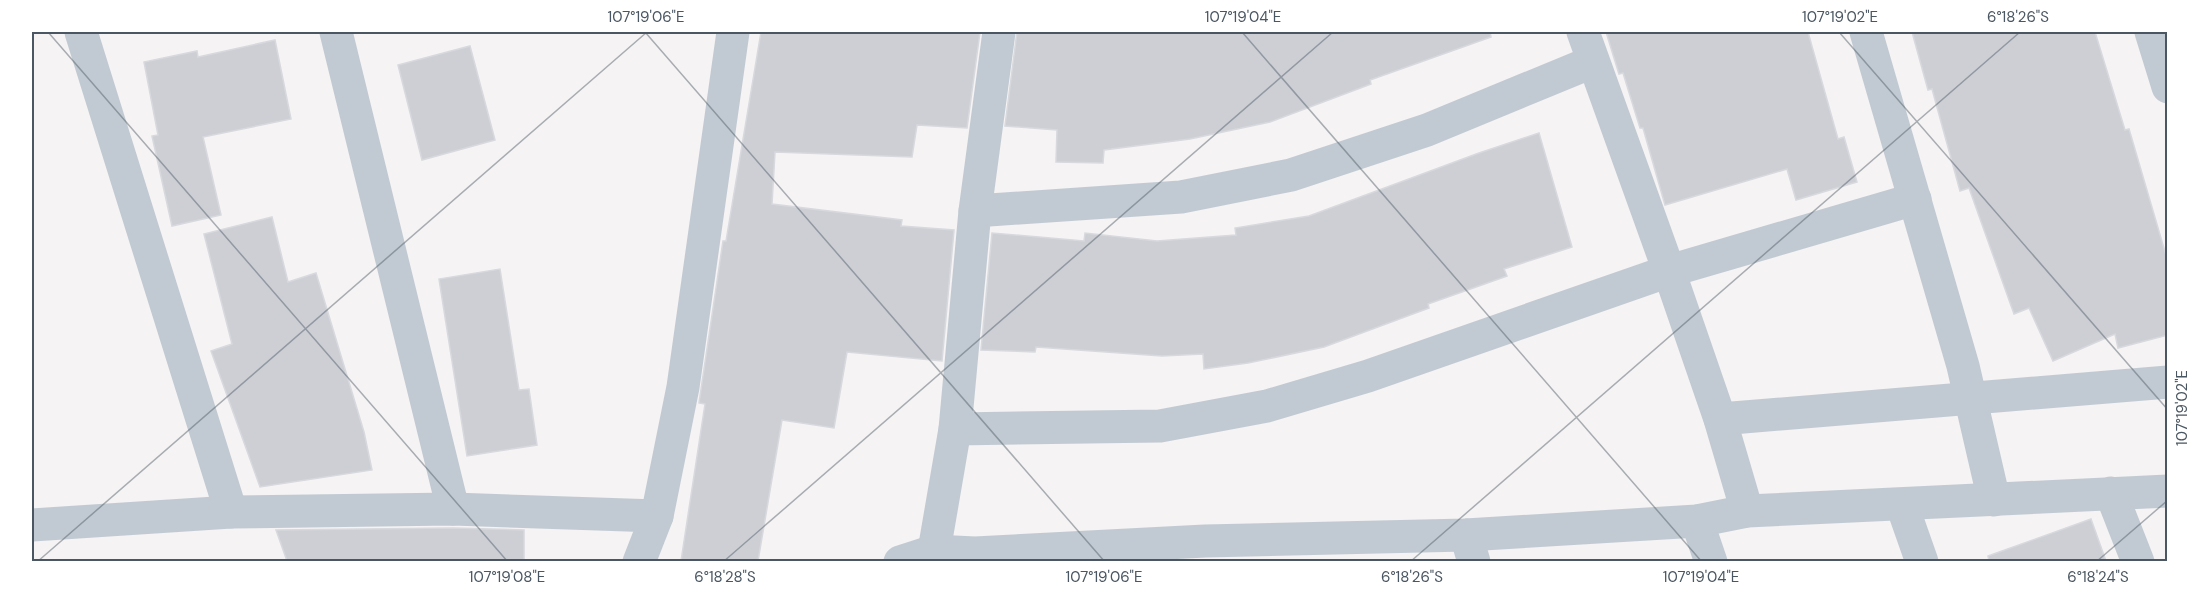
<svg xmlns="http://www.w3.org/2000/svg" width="2199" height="593" viewBox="0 0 2199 593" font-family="'DM Sans',sans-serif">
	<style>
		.building { fill: #cdcfd5; stroke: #d7d9de; stroke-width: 1.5 }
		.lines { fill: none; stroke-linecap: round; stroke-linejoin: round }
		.street { stroke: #c1cad2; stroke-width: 33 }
		.ticks { fill: none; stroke: #4a5661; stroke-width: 1.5; stroke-opacity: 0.45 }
		.neatline { fill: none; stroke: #4a5661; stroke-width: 2 }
		.ticks-label { font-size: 15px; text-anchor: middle; fill: #4a5661 }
	</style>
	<rect width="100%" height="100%" fill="#f5f3f3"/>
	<g class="building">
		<polygon points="761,32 980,32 967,128 917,125 912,157 775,152 772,204 902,220 901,226 954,230 942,361 847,352 834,428 782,420 758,561 681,561 705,404 699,403 723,241 726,241"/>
		<polygon points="1017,32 1490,32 1491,37 1370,80 1371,84 1270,122 1190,139 1104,150 1103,163 1056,162 1057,130 1005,126"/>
		<polygon points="1606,32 1808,32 1838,139 1844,137 1857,182 1796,200 1787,169 1665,205 1643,128 1640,128 1623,73 1619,74"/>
		<polygon points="1912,32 2095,32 2125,130 2129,129 2168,262 2168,335 2118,348 2115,334 2053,361 2029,308 2014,314 1969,188 1960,191 1932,89 1928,90"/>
		<polygon points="275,40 291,119 203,137 221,215 172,226 152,136 158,135 144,62 197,51 198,57"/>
		<polygon points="470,46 495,140 422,160 398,65"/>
		<polygon points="1539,133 1572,247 1504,269 1507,276 1428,304 1429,308 1324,347 1248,363 1204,369 1203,354 1162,356 1036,347 1035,352 981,350 992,233 1084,241 1085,233 1157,241 1236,235 1235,228 1309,216 1479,153"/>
		<polygon points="272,217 288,282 316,273 364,432 372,470 260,487 211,351 232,344 204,234"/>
		<polygon points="500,269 519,390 529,389 537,445 467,456 439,279"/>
		<polygon points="2091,519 2106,561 1989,561 1988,556"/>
		<polygon points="453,528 524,530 524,561 287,561 276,530"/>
	</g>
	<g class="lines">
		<g class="street">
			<polyline points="81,32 231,512"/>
			<polyline points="336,32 453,509"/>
			<polyline points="1583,32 1669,271 1720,419 1747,511"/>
			<polyline points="1866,32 1963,366 1994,500"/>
			<polyline points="2151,32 2168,87"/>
			<polyline points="975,211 1181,197 1291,175 1427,130 1592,62"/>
			<polyline points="1720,419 2168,382"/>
			<polyline points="955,429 1160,426 1267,406 1368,376 1669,271 1915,199"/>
			<polyline points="2111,493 2138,562"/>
			<polyline points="1902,505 1922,562"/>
			<polyline points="1697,521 1711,562"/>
			<polyline points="32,525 231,512 453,509 657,516"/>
			<polyline points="1466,535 1474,562"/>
			<polyline points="934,551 955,429 975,211 999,32"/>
			<polyline points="639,562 657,516 683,387 733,32"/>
			<polyline points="900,562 934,551 975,553 1205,541 1466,535 1697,521 1747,511 2168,491"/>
		</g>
	</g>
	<path class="ticks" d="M48 32 508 562M645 32 1105 562M1242 32 1702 562M1839 32 2168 410M37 562 647 32M723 562 1333 32M1410 562 2020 32M2096 562 2168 500"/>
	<rect width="2199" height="593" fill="none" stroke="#ffffff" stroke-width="66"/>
	<rect x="33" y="33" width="2133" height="527" class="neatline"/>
	<g class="ticks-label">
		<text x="646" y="22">107°19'06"E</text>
		<text x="1243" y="22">107°19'04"E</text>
		<text x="1840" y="22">107°19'02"E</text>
		<text x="2018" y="22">6°18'26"S</text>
		<text transform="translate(2182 408) rotate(-90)" y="5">107°19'02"E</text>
		<text x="507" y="582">107°19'08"E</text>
		<text x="725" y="582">6°18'28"S</text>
		<text x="1104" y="582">107°19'06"E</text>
		<text x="1412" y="582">6°18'26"S</text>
		<text x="1701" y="582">107°19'04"E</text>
		<text x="2098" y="582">6°18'24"S</text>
	</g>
</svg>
